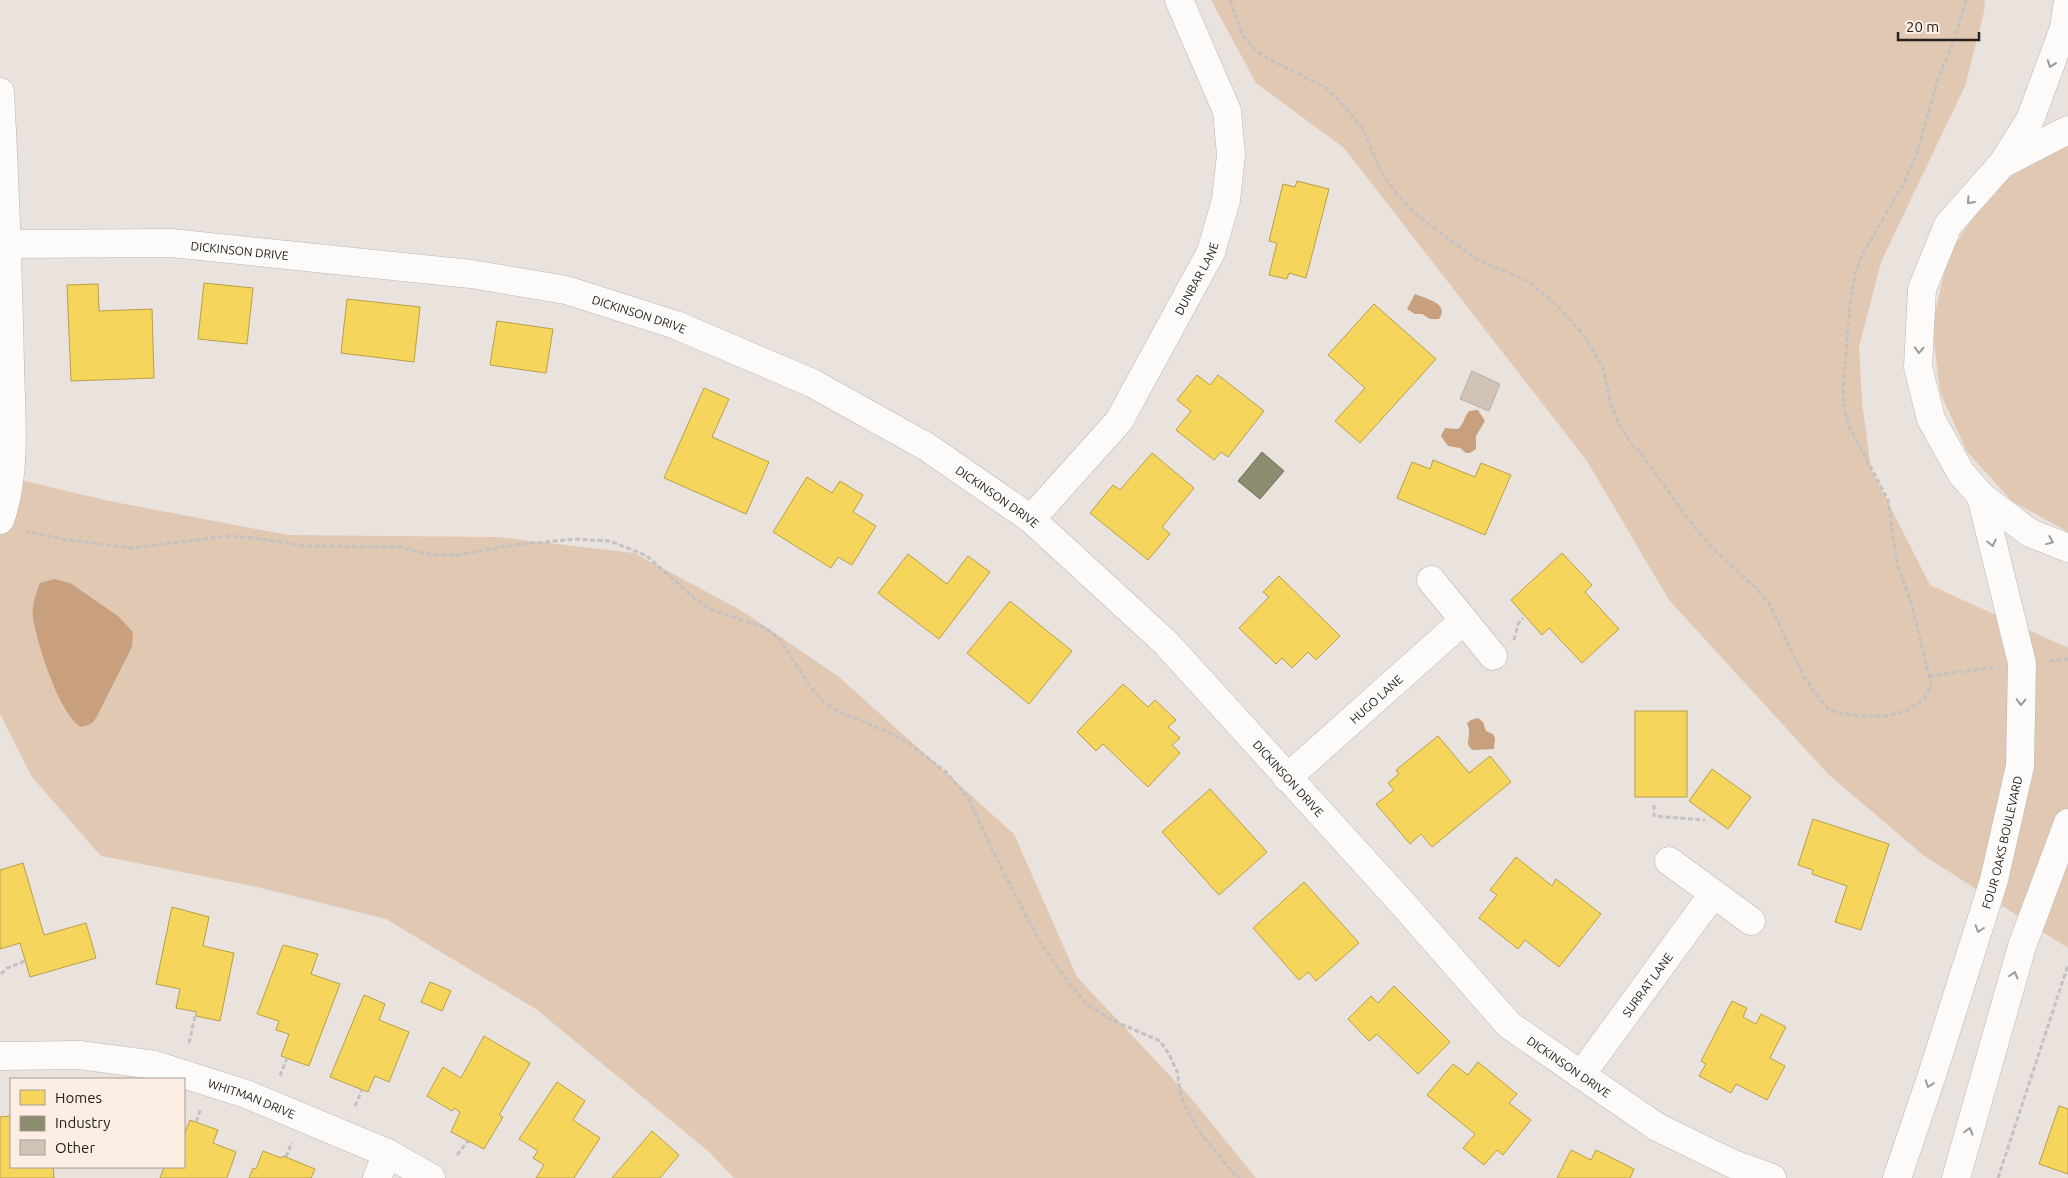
<svg xmlns="http://www.w3.org/2000/svg" width="2068" height="1178" viewBox="0 0 2068 1178" font-family="Ubuntu,sans-serif">
	<style>
		.green { fill: #e1c8b3 }
		.water { fill: #c8a07d }
		.homes { fill: #f6d55c; stroke: #b89f49 }
		.industry { fill: #8c8c6e; stroke: #6d6c55 }
		.building { fill: #d2c3b7; stroke: #b5afaa }
		.lines { fill: none; stroke-linecap: round; stroke-linejoin: round }
		.minor-casing { stroke: #bcb6b1; stroke-width: 29 }
		.path { stroke: #c4c2c0; stroke-width: 3; stroke-dasharray: 5 2.5; stroke-linecap: butt }
		.minor { stroke: #fcfbfa; stroke-width: 28 }
		.oneway { stroke: #9c9996 }
		.labels { text-anchor: middle; dominant-baseline: central; stroke-width: 5; stroke-linejoin: round; paint-order: stroke }
		.street-label { font-size: 12px; fill: #26211c; stroke: #fdeee3 }
	</style>
	<rect width="100%" height="100%" fill="#eae2dc"/>
	<g class="green">
		<polygon points="1211,0 1985,0 1984,12 1965,86 1881,262 1859,347 1862,402 1871,469 1930,585 2068,648 2068,948 1923,855 1828,774 1669,600 1587,461 1344,148 1256,83"/>
		<polygon points="2068,143 2068,532 2012,501 1967,452 1940,392 1932,326 1948,256 1987,195 2045,150"/>
		<polygon points="0,475 109,501 288,535 497,537 634,553 744,612 839,677 1014,834 1077,977 1190,1097 1256,1178 734,1178 708,1151 536,1009 386,919 257,887 101,856 32,777 0,714"/>
	</g>
	<g class="water">
		<path d="M1415 294C1426 299 1450 303 1439 319H1430L1422 314H1415L1407 309Z"/>
		<path d="M1478 410 1485 421 1476 436V449L1470 453H1466L1460 448 1448 446 1441 436 1445 428 1458 429C1464 424 1464 417 1469 411Z"/>
		<path d="M54 579 70 583 118 616 133 632 132 647 96 718C92 725 88 725 81 727 59 714 37 643 33 618 31 608 36 593 40 583Z"/>
		<path d="M1478 718 1483 722 1486 731 1493 734 1495 738 1494 749 1473 750C1464 744 1470 740 1469 731 1469 729 1468 726 1467 723L1471 720Z"/>
	</g>
	<g class="homes">
		<polygon points="1297,181 1329,189 1306,278 1289,273 1287,279 1269,275 1277,243 1269,241 1283,184 1295,187"/>
		<polygon points="204,283 253,288 247,344 198,339"/>
		<polygon points="98,284 99,311 152,309 154,378 71,381 67,285"/>
		<polygon points="347,299 420,307 414,362 341,353"/>
		<polygon points="1374,304 1436,359 1360,443 1335,421 1365,388 1328,355"/>
		<polygon points="497,321 553,329 546,373 490,365"/>
		<polygon points="1197,375 1210,385 1218,375 1264,411 1228,457 1221,452 1214,460 1176,430 1191,411 1177,400"/>
		<polygon points="704,388 729,399 712,437 769,462 746,514 664,478"/>
		<polygon points="1152,453 1194,488 1162,527 1170,534 1148,560 1090,513 1113,485 1120,490"/>
		<polygon points="1433,460 1475,477 1481,463 1511,475 1485,535 1397,498 1412,462 1430,469"/>
		<polygon points="807,477 832,493 840,481 863,495 853,512 876,526 852,565 838,557 831,568 773,532"/>
		<polygon points="1562,553 1592,585 1585,592 1619,629 1582,663 1549,628 1542,635 1511,600"/>
		<polygon points="908,554 947,584 968,556 990,572 939,639 878,593"/>
		<polygon points="1279,576 1340,636 1316,660 1308,652 1292,668 1282,658 1276,664 1239,628 1269,597 1263,592"/>
		<polygon points="1010,601 1072,651 1029,704 967,653"/>
		<polygon points="1123,684 1148,707 1155,700 1176,720 1168,727 1180,738 1172,745 1180,753 1148,787 1103,744 1096,751 1077,732"/>
		<rect x="1635" y="711" width="52" height="86"/>
		<polygon points="1438,736 1469,773 1490,756 1511,782 1432,847 1421,834 1410,844 1376,804 1394,790 1388,783 1399,774 1396,770"/>
		<polygon points="1712,769 1751,797 1728,829 1689,801"/>
		<polygon points="1210,789 1267,852 1219,895 1162,832"/>
		<polygon points="1813,819 1889,844 1861,930 1835,922 1847,886 1812,874 1813,870 1798,865"/>
		<polygon points="1516,857 1552,886 1556,879 1601,914 1559,967 1525,940 1518,949 1479,918 1497,895 1490,890"/>
		<polygon points="23,863 44,935 86,923 96,958 30,977 20,943 0,949 0,870"/>
		<polygon points="1304,882 1359,943 1316,981 1308,972 1299,980 1253,928"/>
		<polygon points="172,907 209,917 203,946 234,953 220,1021 196,1016 197,1012 176,1008 180,989 156,984"/>
		<polygon points="283,945 318,954 311,974 340,984 309,1066 281,1056 289,1034 276,1030 279,1021 257,1014"/>
		<polygon points="430,982 451,991 442,1011 421,1002"/>
		<polygon points="1394,986 1450,1042 1418,1074 1377,1034 1369,1041 1348,1019 1371,996 1378,1003"/>
		<polygon points="364,995 385,1004 379,1020 409,1032 389,1082 375,1076 368,1092 330,1077"/>
		<polygon points="1732,1001 1747,1008 1743,1017 1756,1024 1761,1014 1786,1027 1770,1058 1785,1066 1767,1100 1736,1084 1731,1093 1699,1076 1706,1064 1701,1061"/>
		<polygon points="484,1036 530,1063 499,1115 503,1117 484,1149 451,1132 460,1112 454,1108 452,1111 427,1096 443,1067 461,1078"/>
		<polygon points="1478,1062 1517,1094 1509,1103 1531,1120 1503,1155 1497,1150 1484,1165 1463,1148 1475,1134 1427,1095 1453,1064 1468,1075"/>
		<polygon points="557,1082 585,1101 573,1120 600,1138 574,1178 536,1178 544,1165 533,1158 538,1151 519,1139"/>
		<polygon points="2059,1106 2068,1109 2068,1174 2039,1164"/>
		<polygon points="11,1116 11,1167 53,1167 54,1178 0,1178 0,1117"/>
		<polygon points="190,1120 218,1130 213,1143 236,1152 227,1178 160,1178 164,1167 184,1167 184,1135"/>
		<polygon points="652,1131 679,1155 660,1178 612,1178"/>
		<polygon points="1571,1150 1591,1160 1596,1150 1634,1169 1630,1178 1557,1178"/>
		<polygon points="263,1151 281,1158 283,1156 315,1169 311,1178 249,1178 253,1168 256,1169"/>
	</g>
	<polygon class="industry" points="1262,452 1284,471 1260,499 1238,481"/>
	<polygon class="building" points="1472,371 1500,384 1489,411 1460,399"/>
	<g class="lines">
		<g class="minor-casing">
			<g id="minor">
				<path d="M0 92C5 183 8 274 10 365 11 413 17 474 0 520"/>
				<polyline points="2068,130 2002,164 1948,225 1922,289 1918,367 1931,419 1961,473 1981,496 2030,533 2068,548"/>
				<polyline points="2003,163 2030,120 2064,28 2068,1"/>
				<path id="s1" d="M8 244 171 243 471 274 566 290 676 325 812 383 927 447 1031 519 1166 643 1404 905 1509 1025 1657 1127 1733 1164 1772 1178"/>
				<path id="s2" d="M1031 519 1119 421 1211 252 1226 200 1231 155 1227 111 1179 0"/>
				<polyline points="1431,580 1493,656"/>
				<path id="s3" d="M1287 778 1464 620"/>
				<polyline points="1669,861 1751,921"/>
				<path id="s4" d="M0 1056 79 1055 155 1065 246 1094 387 1153 431 1178"/>
				<path id="s5" d="M1581 1075 1713 894"/>
				<polyline points="377,1178 387,1153"/>
				<path id="s6" d="M1897 1178 1932 1075 1994 880 2020 766 2022 663 1981 496"/>
				<polyline points="1956,1178 2022,946 2068,823"/>
			</g>
		</g>
		<g class="path">
			<polyline points="1230,0 1242,34 1254,49 1267,58 1326,88 1344,106 1363,129 1381,172 1396,193 1417,215 1476,259 1528,281 1556,304 1582,333 1603,367 1610,402 1619,424 1630,442 1642,455 1693,525 1714,550 1756,588 1770,605 1804,677 1817,695 1828,709 1841,713 1861,716 1887,716 1906,711 1924,699 1931,684 1911,602 1897,564 1888,500 1849,426 1844,409 1843,389 1850,304 1855,274 1862,255 1903,185 1917,153 1938,79 1954,41 1966,0"/>
			<polyline points="25,531 62,539 132,548 227,536 255,538 305,546 398,547 434,555 458,555 507,546 574,539 610,541 647,556 695,599 712,610 766,628 780,640 810,686 825,703 840,712 890,733 910,744 946,772 968,798 1000,866 1040,942 1069,983 1088,1005 1110,1019 1160,1041 1169,1054 1177,1071 1181,1097 1196,1127 1228,1167 1239,1178"/>
			<polyline points="1514,640 1518,624 1523,618"/>
			<polyline points="2049,661 2068,659"/>
			<polyline points="1929,676 1995,667"/>
			<polyline points="1654,805 1654,816 1705,820"/>
			<polyline points="1,974 7,968 25,961"/>
			<polyline points="189,1043 196,1012"/>
			<polyline points="280,1076 287,1058"/>
			<polyline points="355,1106 362,1090"/>
			<polyline points="196,1122 201,1108"/>
			<polyline points="457,1155 468,1141"/>
			<polyline points="286,1157 292,1142"/>
			<polyline points="1998,1178 2068,965"/>
		</g>
		<use href="#minor" class="minor"/>
	</g>
	<defs><path id="oneway-chevron" d="M-2-3.5L2.5 0L-2 3.5" fill="none" stroke-width="1.6" stroke-linecap="round" stroke-linejoin="round" transform="scale(1.25)"/></defs>
	<g class="oneway">
		<use href="#oneway-chevron" transform="translate(2051 64) rotate(110)"/>
		<use href="#oneway-chevron" transform="translate(1970 201) rotate(132)"/>
		<use href="#oneway-chevron" transform="translate(1919 350) rotate(93)"/>
		<use href="#oneway-chevron" transform="translate(2050 541) rotate(22)"/>
		<use href="#oneway-chevron" transform="translate(1992 543) rotate(77)"/>
		<use href="#oneway-chevron" transform="translate(2021 702) rotate(91)"/>
		<use href="#oneway-chevron" transform="translate(1979 929) rotate(108)"/>
		<use href="#oneway-chevron" transform="translate(2014 975) rotate(-74)"/>
		<use href="#oneway-chevron" transform="translate(1929 1084) rotate(109)"/>
		<use href="#oneway-chevron" transform="translate(1969 1131) rotate(-74)"/>
	</g>
	<g class="labels">
		<g class="street-label">
			<text stroke="none"><textPath href="#s1" startOffset="232">DICKINSON DRIVE</textPath></text>
			<text stroke="none"><textPath href="#s2" startOffset="294">DUNBAR LANE</textPath></text>
			<text stroke="none"><textPath href="#s1" startOffset="638">DICKINSON DRIVE</textPath></text>
			<text stroke="none"><textPath href="#s1" startOffset="1042">DICKINSON DRIVE</textPath></text>
			<text stroke="none"><textPath href="#s3" startOffset="119">HUGO LANE</textPath></text>
			<text stroke="none"><textPath href="#s1" startOffset="1448">DICKINSON DRIVE</textPath></text>
			<text stroke="none"><textPath href="#s6" startOffset="352">FOUR OAKS BOULEVARD</textPath></text>
			<text stroke="none"><textPath href="#s5" startOffset="112">SURRAT LANE</textPath></text>
			<text stroke="none"><textPath href="#s1" startOffset="1852">DICKINSON DRIVE</textPath></text>
			<text stroke="none"><textPath href="#s4" startOffset="258">WHITMAN DRIVE</textPath></text>
		</g>
	</g>
	<rect x="10" y="1078" width="175" height="90" fill="#fdeee3" stroke="#a79c93"/>
	<rect x="20" y="1090" width="25" height="15" fill="#f6d55c" stroke="#a79c93"/>
	<text x="55" y="1103" font-size="15" fill="#26211c">Homes</text>
	<rect x="20" y="1116" width="25" height="15" fill="#8c8c6e" stroke="#a79c93"/>
	<text x="55" y="1128" font-size="15" fill="#26211c">Industry</text>
	<rect x="20" y="1140" width="25" height="15" fill="#d2c3b7" stroke="#a79c93"/>
	<text x="55" y="1153" font-size="15" fill="#26211c">Other</text>
	<path d="M1898 32v8h81v-8" fill="none" stroke="#26211c" stroke-width="2.5"/>
	<text x="1906" y="32" font-size="15" fill="#26211c" stroke="#fdeee3" stroke-width="4" paint-order="stroke">20 m</text>
</svg>
